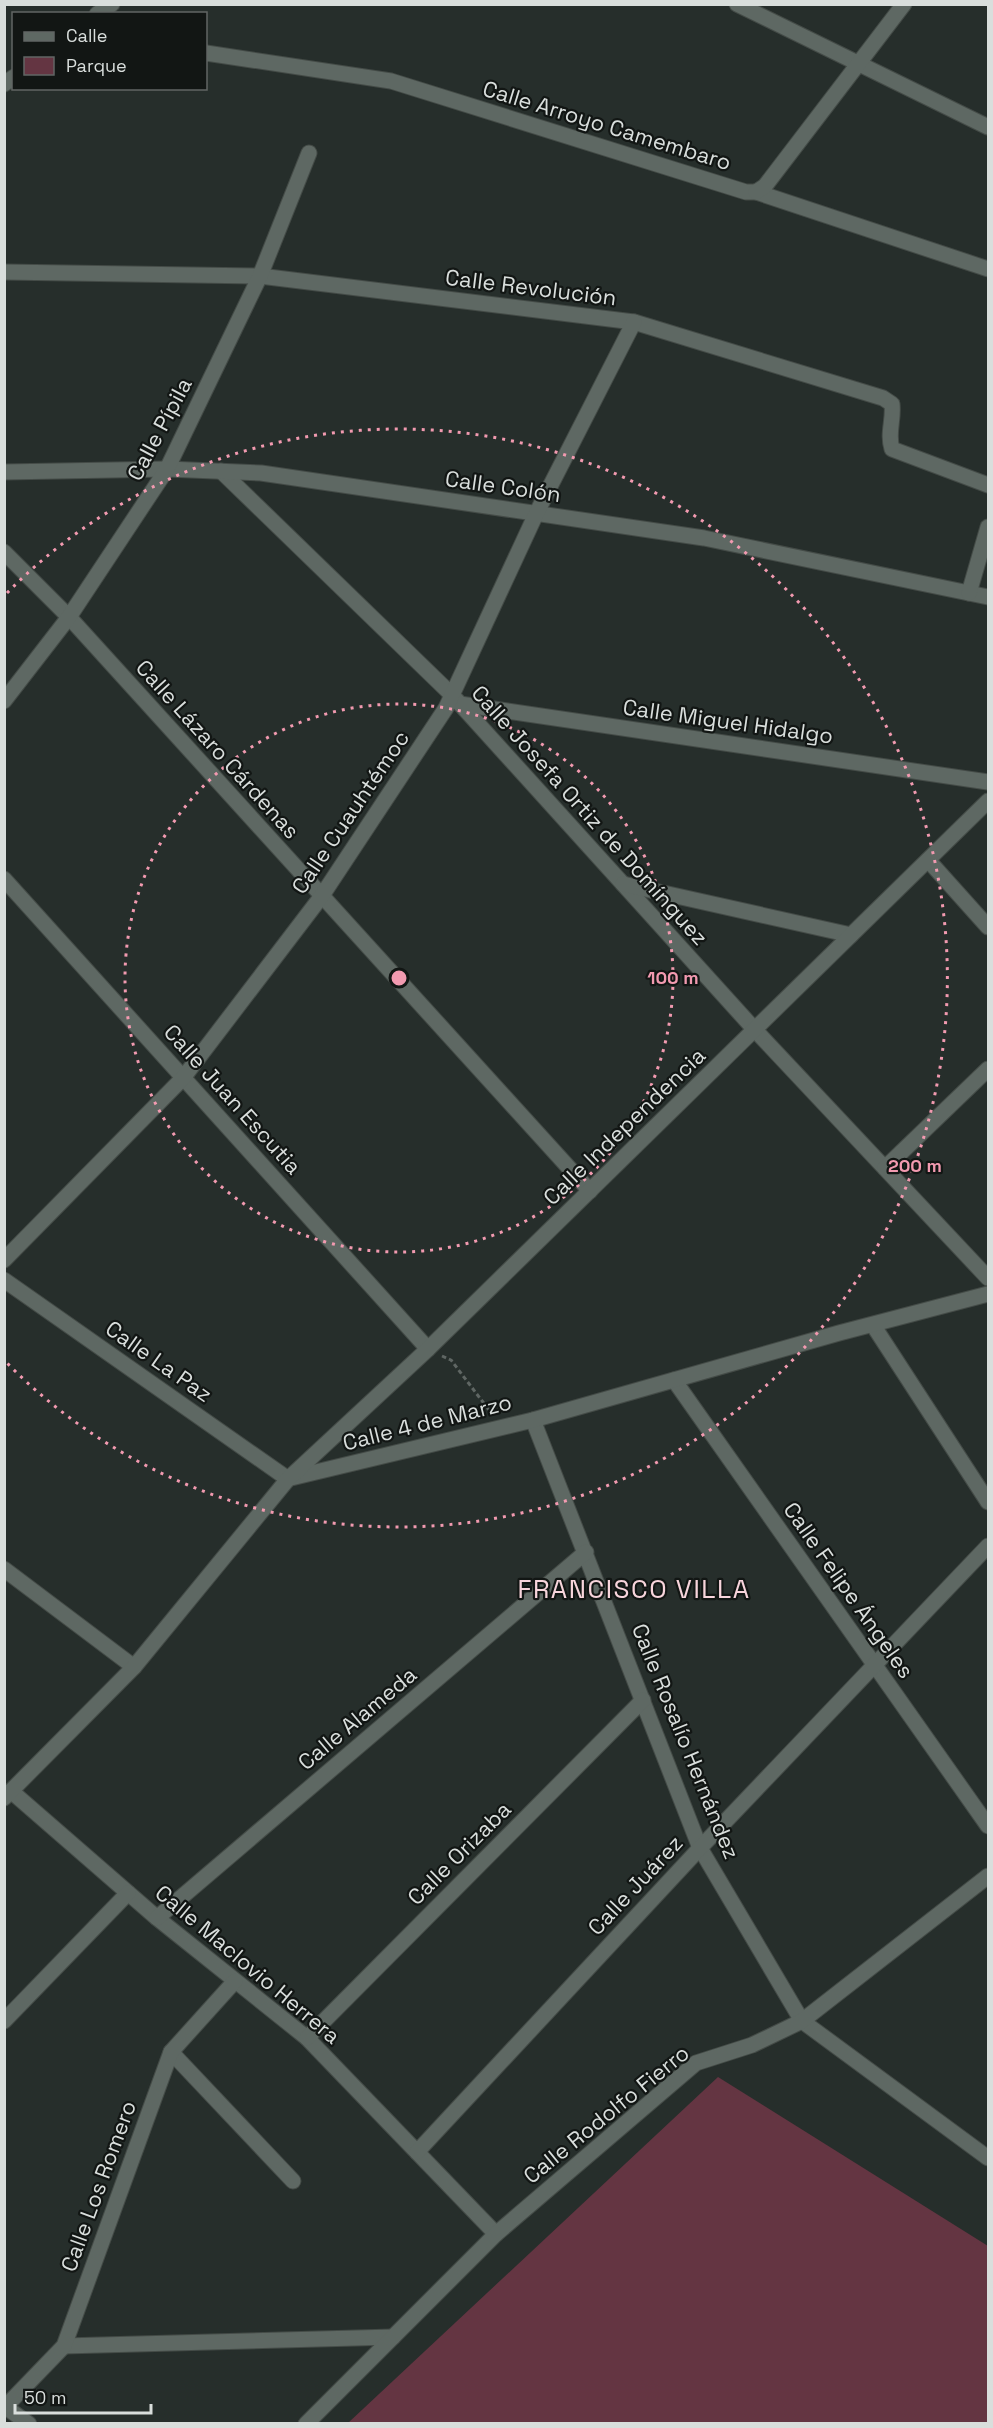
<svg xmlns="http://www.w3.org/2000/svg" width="993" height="2428" viewBox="0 0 993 2428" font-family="'Space Grotesk',sans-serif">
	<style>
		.green { fill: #643542 }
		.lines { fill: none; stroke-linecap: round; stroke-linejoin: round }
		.street-casing { stroke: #444b47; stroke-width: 17 }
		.path { stroke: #5f6663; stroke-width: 3; stroke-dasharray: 4.5 3; stroke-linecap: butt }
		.street { stroke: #5e6863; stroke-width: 15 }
		.ring { fill: none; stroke: #f29ab0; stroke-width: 3; stroke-dasharray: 3 6 }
		.labels { text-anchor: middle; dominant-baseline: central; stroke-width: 4.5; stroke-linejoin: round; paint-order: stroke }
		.street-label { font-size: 22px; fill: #d9dedc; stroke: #121614 }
		.quarter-label { font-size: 26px; letter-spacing: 1.5px; fill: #f8d5dc; stroke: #121614 }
		.centre { fill: #f29ab0; stroke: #121614; stroke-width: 3 }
		.ring-label { font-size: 18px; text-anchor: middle; font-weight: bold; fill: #f29ab0; stroke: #121614; stroke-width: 4.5; stroke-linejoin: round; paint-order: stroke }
	</style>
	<rect width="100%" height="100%" fill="#262e2b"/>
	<polygon class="green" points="718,2077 988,2246 988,2423 348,2423"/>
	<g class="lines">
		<g class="street-casing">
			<g id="street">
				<polyline points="737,4 988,127"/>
				<polyline points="97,14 112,4"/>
				<polyline points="206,53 391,81 746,192 756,192 988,269"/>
				<polyline points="4,84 14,77"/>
				<polyline points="756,192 765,186 904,4"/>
				<path d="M4 272 260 276 634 322 883 398 892 404C894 420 887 433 892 449L988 485"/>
				<polyline points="221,471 452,695 755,1030 988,1278"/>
				<polyline points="4,472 167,469 261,473 704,538 988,597"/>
				<polyline points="4,552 69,617 590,1191"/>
				<polyline points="969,593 988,527"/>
				<polyline points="4,701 69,617 167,469 260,276 309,153"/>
				<polyline points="460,704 988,782"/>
				<polyline points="928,860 988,927"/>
				<polyline points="4,879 428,1349"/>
				<polyline points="623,884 851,935"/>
				<polyline points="885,1168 988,1069"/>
				<polyline points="4,1260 183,1078 321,897 446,708 536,514 634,322"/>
				<polyline points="4,1280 288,1479"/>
				<polyline points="873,1325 988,1502"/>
				<polyline points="674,1380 988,1826"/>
				<polyline points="533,1420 700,1848 802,2021 988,2158"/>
				<polyline points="291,1478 533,1420 839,1333 988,1294"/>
				<polyline points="4,1569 134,1667"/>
				<polyline points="11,1791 157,1918 307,2038 496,2234"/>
				<polyline points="4,1798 134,1667 288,1479 428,1349 988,801"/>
				<polyline points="157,1918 586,1552"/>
				<polyline points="4,2021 128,1893"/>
				<polyline points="307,2038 643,1700"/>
				<polyline points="171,2052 293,2181"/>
				<polyline points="417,2152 700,1848 988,1546"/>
				<polyline points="64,2346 393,2337"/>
				<polyline points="4,2406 29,2424"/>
				<polyline points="5,2407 64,2346 171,2052 235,1981"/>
				<polyline points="306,2424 496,2234 696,2063 752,2045 802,2021 988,1876"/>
			</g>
		</g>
		<polyline class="path" points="442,1356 451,1360 492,1414"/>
		<use href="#street" class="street"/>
	</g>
	<g class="ring">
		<circle cx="399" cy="978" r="274"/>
		<path d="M7 593A549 549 0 1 1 7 1363"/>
	</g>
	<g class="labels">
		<g class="street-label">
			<text transform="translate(607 125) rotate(17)">Calle Arroyo Camembaro</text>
			<text transform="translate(531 287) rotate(7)">Calle Revolución</text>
			<text transform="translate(159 429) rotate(-62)">Calle Pípila</text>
			<text transform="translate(503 486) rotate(8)">Calle Colón</text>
			<text transform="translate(728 721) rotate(8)">Calle Miguel Hidalgo</text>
			<text transform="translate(218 749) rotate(48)">Calle Lázaro Cárdenas</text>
			<text transform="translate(350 812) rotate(-56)">Calle Cuauhtémoc</text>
			<text transform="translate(590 815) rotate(48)">Calle Josefa Ortiz de Domínguez</text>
			<text transform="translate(233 1099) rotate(48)">Calle Juan Escutia</text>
			<text transform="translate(624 1126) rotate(-44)">Calle Independencia</text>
			<text transform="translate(159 1361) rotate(35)">Calle La Paz</text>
			<text transform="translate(427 1422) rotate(-14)">Calle 4 de Marzo</text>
			<text transform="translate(849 1590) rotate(55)">Calle Felipe Ángeles</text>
			<text transform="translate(357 1718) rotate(-40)">Calle Alameda</text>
			<text transform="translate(686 1741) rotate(68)">Calle Rosalío Hernández</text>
			<text transform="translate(459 1853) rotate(-45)">Calle Orizaba</text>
			<text transform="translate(635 1885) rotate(-47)">Calle Juárez</text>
			<text transform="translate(248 1964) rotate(40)">Calle Maclovio Herrera</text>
			<text transform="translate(606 2114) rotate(-39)">Calle Rodolfo Fierro</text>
			<text transform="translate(98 2186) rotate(-70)">Calle Los Romero</text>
		</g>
		<g class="quarter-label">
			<text x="634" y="1589">FRANCISCO VILLA</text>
		</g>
	</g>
	<circle cx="399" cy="978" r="9" class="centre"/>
	<g class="ring-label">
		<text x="673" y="984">100 m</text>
		<text x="915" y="1172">200 m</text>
	</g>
	<rect width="993" height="2428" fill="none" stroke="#d9dedc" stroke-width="12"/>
	<rect x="12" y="12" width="195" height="78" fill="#121614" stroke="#626664" stroke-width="1.5"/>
	<rect x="24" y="32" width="30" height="9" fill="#5e6863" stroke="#626664" stroke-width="1.5"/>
	<text x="66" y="42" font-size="18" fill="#d9dedc">Calle</text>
	<rect x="24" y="57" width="30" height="18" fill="#643542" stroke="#626664" stroke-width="1.5"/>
	<text x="66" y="72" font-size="18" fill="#d9dedc">Parque</text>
	<path d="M15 2404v9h136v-9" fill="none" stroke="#d9dedc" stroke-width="3"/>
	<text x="24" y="2404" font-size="18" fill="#d9dedc" stroke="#121614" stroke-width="4.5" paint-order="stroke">50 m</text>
</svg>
